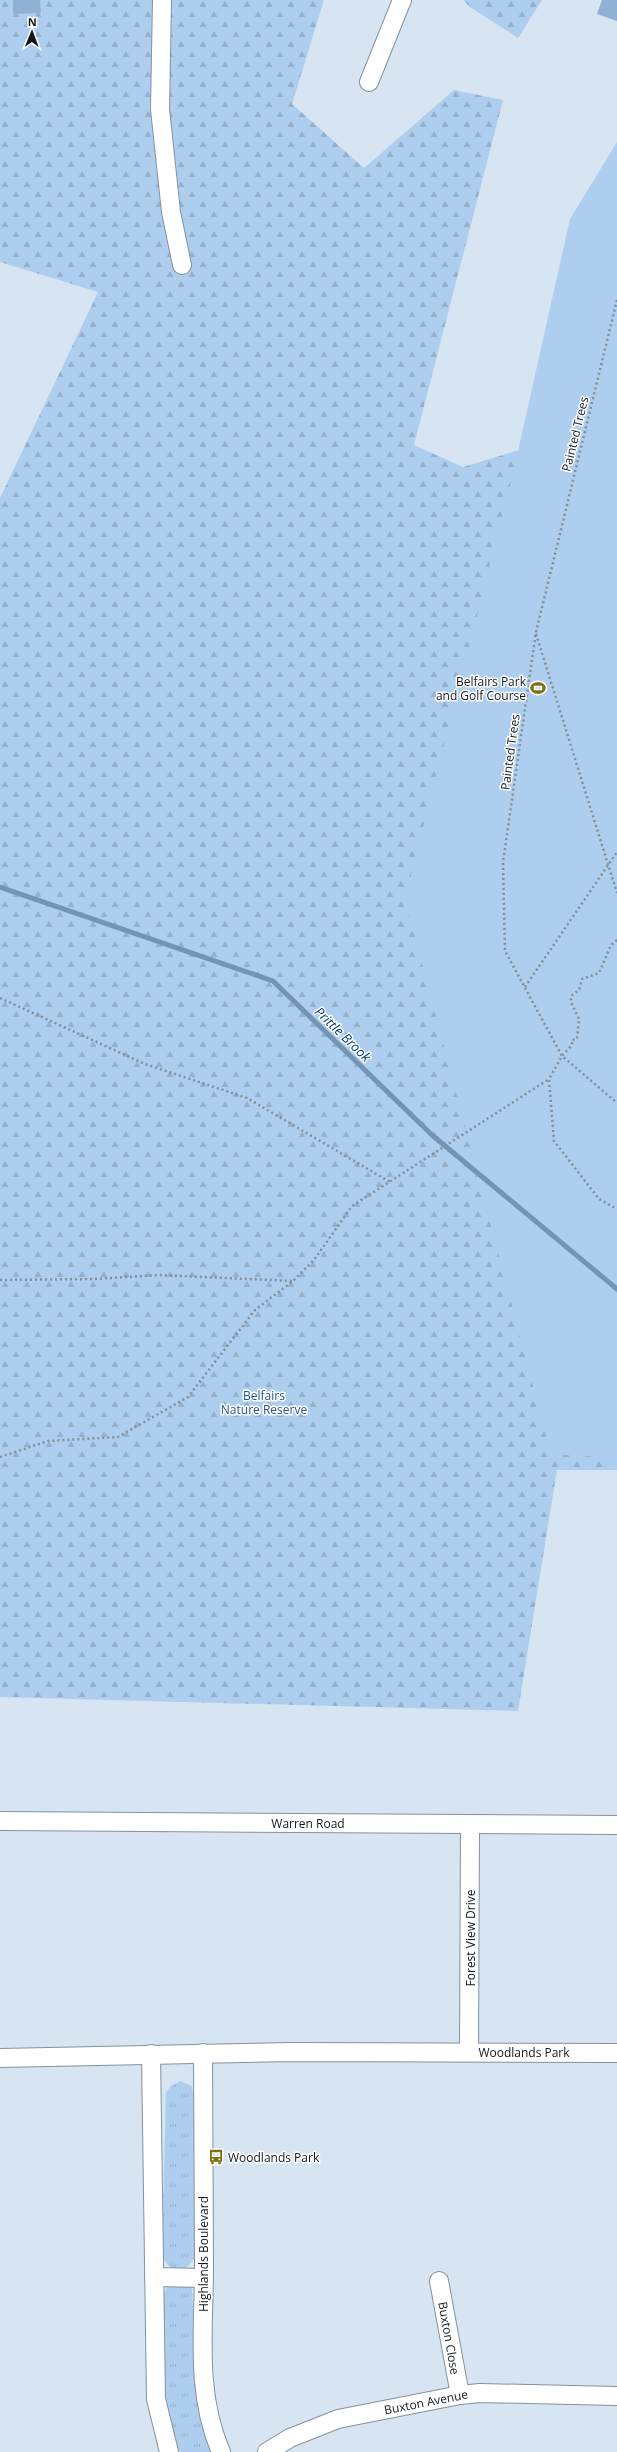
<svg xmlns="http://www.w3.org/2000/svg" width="617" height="2452" viewBox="0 0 617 2452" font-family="'Open Sans',sans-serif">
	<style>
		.grass { fill: url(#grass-tufts) }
		.forest { fill: url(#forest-firs) }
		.pitch { fill: #aeceef }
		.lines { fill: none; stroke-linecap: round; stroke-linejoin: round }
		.stream { stroke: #7494b6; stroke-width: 5 }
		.building { fill: #90b1d5 }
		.minor-casing { stroke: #84919e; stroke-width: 20 }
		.path { stroke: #838d97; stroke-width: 2.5; stroke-dasharray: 2 3; stroke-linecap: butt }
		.minor { stroke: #fff; stroke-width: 18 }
		.labels { text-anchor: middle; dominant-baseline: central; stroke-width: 3; stroke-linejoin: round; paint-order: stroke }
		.street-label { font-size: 12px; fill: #12171c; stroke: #fff }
		.poi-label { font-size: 12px; fill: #12171c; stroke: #fff; text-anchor: end }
		.park-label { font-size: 12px; fill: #255583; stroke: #fff }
		.water-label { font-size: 13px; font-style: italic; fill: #023864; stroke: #fff }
	</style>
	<defs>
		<pattern id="grass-tufts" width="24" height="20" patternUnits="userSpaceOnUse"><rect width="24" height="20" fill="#aeceef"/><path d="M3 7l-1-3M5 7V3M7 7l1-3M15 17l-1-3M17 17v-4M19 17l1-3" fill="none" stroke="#95b0cc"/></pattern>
		<pattern id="forest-firs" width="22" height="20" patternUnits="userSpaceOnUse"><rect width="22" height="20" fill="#aeceef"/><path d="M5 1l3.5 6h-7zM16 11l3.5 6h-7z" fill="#95b0cc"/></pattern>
	</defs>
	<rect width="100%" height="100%" fill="#d7e4f2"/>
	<g class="grass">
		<polygon points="180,2081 192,2086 194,2101 195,2258 187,2267 179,2271 169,2266 162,2257 166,2093 170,2087"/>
		<path d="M173 2284H186L192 2288 195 2351 213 2452H180C160 2402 163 2352 162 2299L167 2287Z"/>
	</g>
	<g class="forest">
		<polygon points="0,0 324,0 292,104 364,168 454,90 503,100 414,445 463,467 545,442 617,183 617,1470 557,1470 518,1711 0,1697 0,498 98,292 0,262"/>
		<polygon points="463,0 542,0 518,38 470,7"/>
	</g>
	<polygon class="pitch" points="617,142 617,1458 551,1454 405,898 512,478 570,219"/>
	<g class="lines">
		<polyline class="stream" points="0,887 273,981 432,1135 617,1289"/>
	</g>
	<g class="building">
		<polygon points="13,0 40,0 41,13 13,14"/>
		<polygon points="602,0 617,0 617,21 597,14"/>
	</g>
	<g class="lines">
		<g class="minor-casing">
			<g id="minor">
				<polyline points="162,0 160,109 171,212 182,265"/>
				<polyline points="369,82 402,0"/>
				<polyline points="0,1821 617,1825"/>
				<polyline points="469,2052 470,1824"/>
				<path d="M203 2053C203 2124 204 2195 204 2266 204 2329 195 2392 221 2452"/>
				<polyline points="151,2054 156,2399 169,2452"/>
				<polyline points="0,2058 292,2052 617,2053"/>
				<polyline points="154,2277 204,2278"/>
				<polyline points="439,2281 460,2395"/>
				<polyline points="267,2452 290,2438 338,2419 460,2395 480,2393 617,2396"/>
			</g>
		</g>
		<g class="path">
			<polyline points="617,300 536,632 503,862 505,951 562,1056 617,1103"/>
			<polyline points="536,634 617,893"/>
			<polyline points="617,940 611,945 599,973 582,979 579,990 571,996 571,1002 579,1019 577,1039 572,1040 572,1045 562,1056 549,1079 554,1141 599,1199 617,1209"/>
			<polyline points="525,987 617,852"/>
			<polyline points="0,998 145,1064 247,1098 390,1182"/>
			<polyline points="0,1280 94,1279 158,1275 293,1281"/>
			<polyline points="0,1457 48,1441 118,1437 188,1397 255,1310 293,1281 314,1260 352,1206 549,1079"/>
		</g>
		<use href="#minor" class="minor"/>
	</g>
	<defs>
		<g id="stadium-bare" transform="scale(1.2)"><path d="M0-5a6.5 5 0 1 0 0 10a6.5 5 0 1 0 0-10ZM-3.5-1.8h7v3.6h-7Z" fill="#7f7111" stroke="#fff" stroke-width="2.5" paint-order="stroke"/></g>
		<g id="bus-bare" transform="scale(1.2)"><path d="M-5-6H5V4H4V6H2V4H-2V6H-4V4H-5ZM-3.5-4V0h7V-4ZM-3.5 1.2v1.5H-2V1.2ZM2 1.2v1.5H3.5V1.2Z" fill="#7f7111" stroke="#fff" stroke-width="2.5" paint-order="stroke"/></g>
	</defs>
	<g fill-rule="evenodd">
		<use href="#stadium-bare" x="538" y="688"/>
		<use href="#bus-bare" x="216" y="2157"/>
	</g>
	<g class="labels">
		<g class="street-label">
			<text transform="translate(575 434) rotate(-76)">Painted Trees</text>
			<text transform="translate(510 752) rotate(-82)">Painted Trees</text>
			<text x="308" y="1823">Warren Road</text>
			<text transform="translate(470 1938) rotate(-90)">Forest View Drive</text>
			<text x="524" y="2052">Woodlands Park</text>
			<text transform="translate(203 2254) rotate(-90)">Highlands Boulevard</text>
			<text transform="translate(449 2338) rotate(80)">Buxton Close</text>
			<text transform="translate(426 2402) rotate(-11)">Buxton Avenue</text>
		</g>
		<g class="poi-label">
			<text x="526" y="681">Belfairs Park<tspan x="526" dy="14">and Golf Course</tspan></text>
			<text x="228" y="2157" text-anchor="start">Woodlands Park</text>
		</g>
		<g class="park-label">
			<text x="264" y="1395">Belfairs<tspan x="264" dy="14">Nature Reserve</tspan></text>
		</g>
		<g class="water-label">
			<text transform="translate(343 1034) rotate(44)">Prittle Brook</text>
		</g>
	</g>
	<g transform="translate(32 32) rotate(1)" stroke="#ffffff" stroke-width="3" paint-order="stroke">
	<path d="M0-3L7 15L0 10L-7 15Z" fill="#12171c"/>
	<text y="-6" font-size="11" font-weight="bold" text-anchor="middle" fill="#12171c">N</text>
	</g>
</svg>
